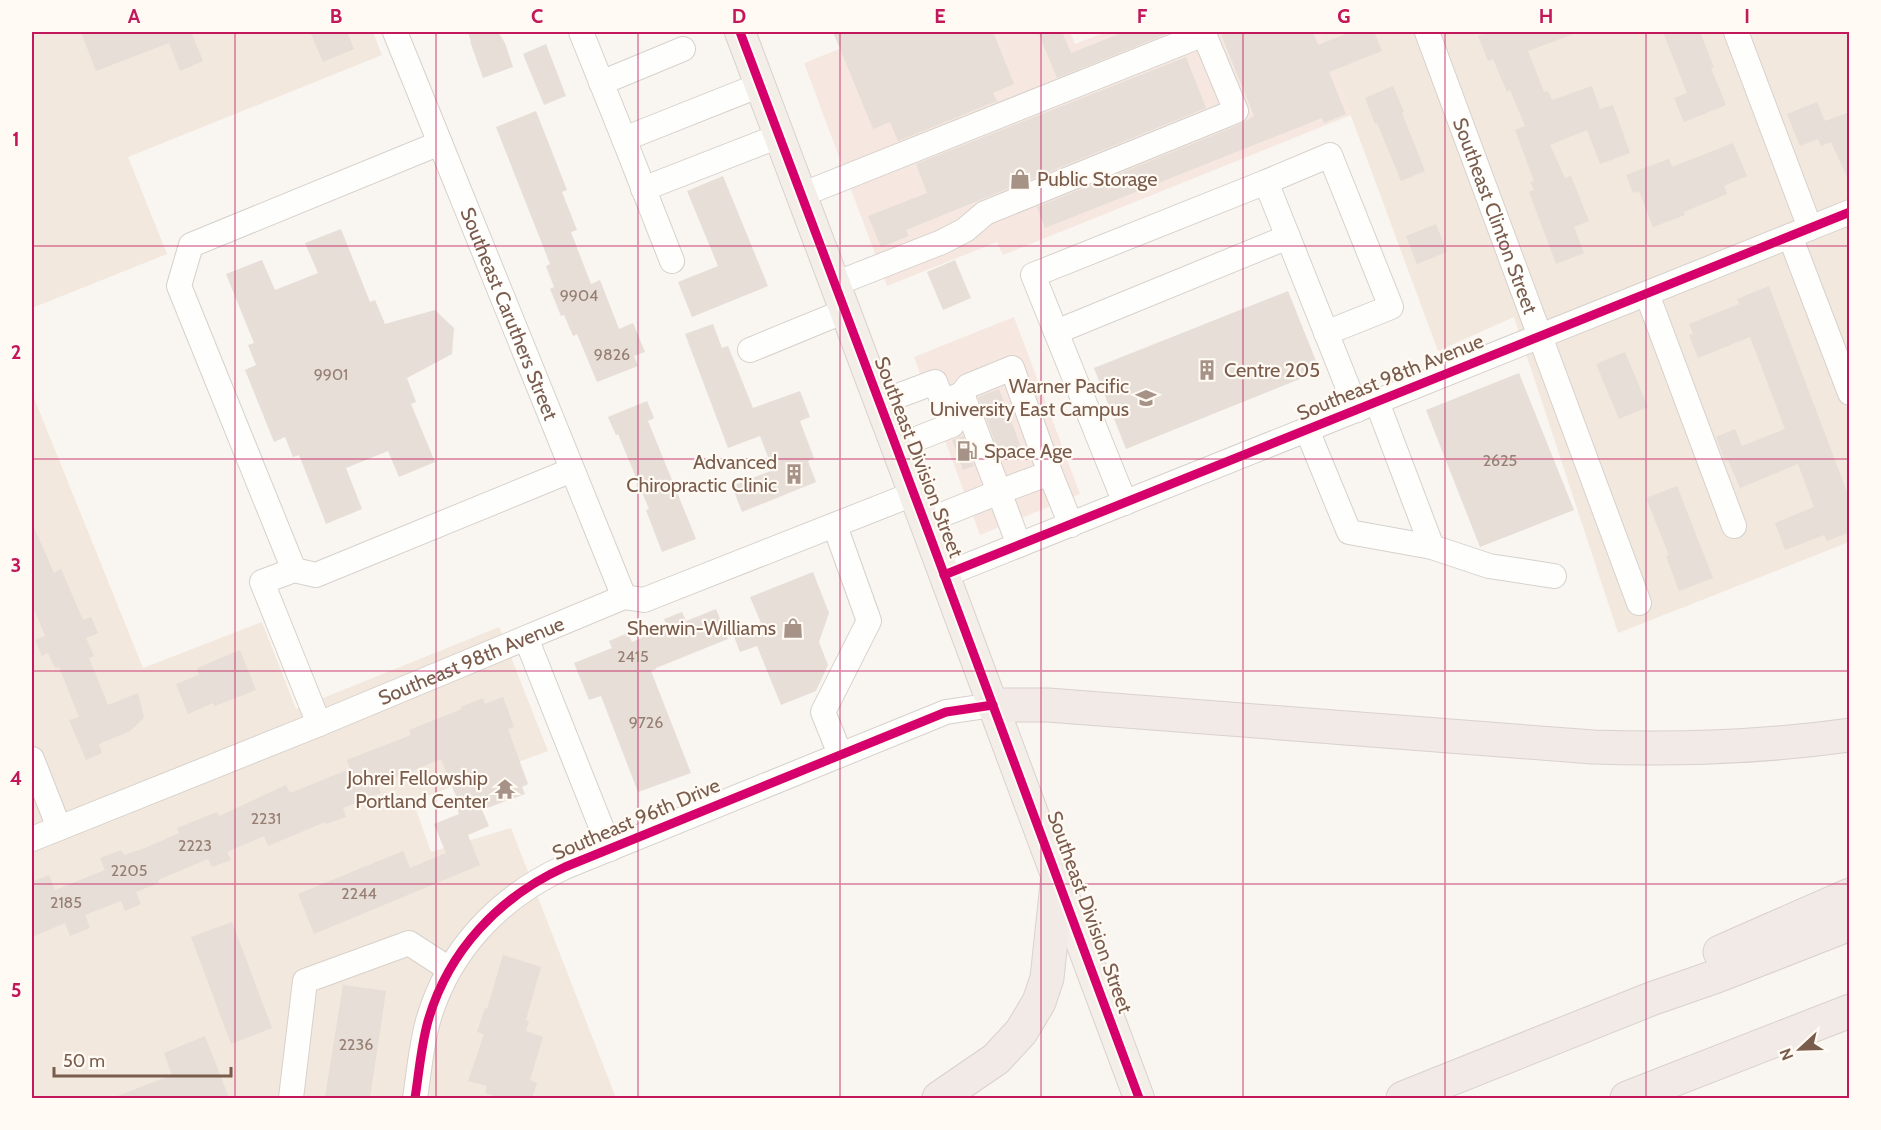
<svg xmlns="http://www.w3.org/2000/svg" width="1881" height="1130" viewBox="0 0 1881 1130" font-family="Cabin,sans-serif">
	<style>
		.residential { fill: #f2e8de }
		.commercial { fill: #f6e8e1 }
		.building { fill: #e6ded7 }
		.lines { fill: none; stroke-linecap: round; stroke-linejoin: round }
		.minor-casing { stroke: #d7d1cb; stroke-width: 26 }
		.major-casing { stroke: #dad1cc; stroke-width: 32 }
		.highway-casing { stroke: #dad1cc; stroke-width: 35 }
		.minor { stroke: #fefefd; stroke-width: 24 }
		.major { stroke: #f3eee8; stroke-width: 30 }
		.highway { stroke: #f2eae7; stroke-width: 33 }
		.cycleway-casing { stroke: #fffaf3; stroke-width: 13 }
		.cycleway { stroke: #d6006c; stroke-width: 9 }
		.grid { fill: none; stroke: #c2185b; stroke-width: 1.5; stroke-opacity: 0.55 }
		.labels { text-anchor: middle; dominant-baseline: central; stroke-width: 4.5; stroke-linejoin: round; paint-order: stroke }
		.number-label { font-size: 16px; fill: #977e72 }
		.poi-label { font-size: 20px; fill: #7a5c4d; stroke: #fffaf3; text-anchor: end }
		.street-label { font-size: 20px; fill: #7a5c4d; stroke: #fffaf3 }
		.neatline { fill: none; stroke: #c2185b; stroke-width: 2 }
		.grid-label { font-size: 20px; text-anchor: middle; font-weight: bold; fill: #c2185b }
	</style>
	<rect width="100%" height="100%" fill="#f9f5f0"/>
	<g class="residential">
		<polygon points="32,32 373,32 382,55 128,157 167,254 32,308"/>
		<polygon points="1320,32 1849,32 1849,542 1618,633 1514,317 1438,351"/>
		<polygon points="32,393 143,668 262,622 296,709 499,627 548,751 413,801 431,852 511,828 616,1098 32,1098"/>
	</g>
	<g class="commercial">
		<polygon points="882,32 1070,32 1075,44 1106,32 1320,32 1351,115 1003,255 997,242 887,286 804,63"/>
		<polygon points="1014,317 1080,494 980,535 914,357"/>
	</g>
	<g class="building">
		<polygon points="81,32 195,32 192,34 203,61 180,71 169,43 96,71"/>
		<polygon points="310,32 347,32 354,49 323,62"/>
		<polygon points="468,32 498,32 505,43 513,67 483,78 470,41 471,41"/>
		<polygon points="833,32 993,32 1014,84 993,93 997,101 898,141 890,122 873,129"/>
		<polygon points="1038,32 1062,32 1071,53 1124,32 1172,32 1057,78"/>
		<polygon points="1220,32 1313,32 1318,45 1351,32 1374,32 1382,51 1329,72 1346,114 1324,123 1322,118 1045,228 1037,207 1241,124 1254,116"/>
		<polygon points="1488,32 1575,32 1576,33 1528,51 1544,92 1548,91 1552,100 1592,86 1600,109 1613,105 1630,153 1600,164 1587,130 1550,145 1565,178 1571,176 1589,221 1574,227 1584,253 1556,264 1529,192 1534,190 1530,182 1534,181 1515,130 1525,126 1510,90 1507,92 1493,59 1488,61 1478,36"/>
		<polygon points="1663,32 1700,32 1714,67 1711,68 1726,105 1684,122 1674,98 1687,93"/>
		<polygon points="546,44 566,96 544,105 523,54"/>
		<polygon points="1186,57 1206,108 906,230 909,236 881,247 868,216 927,193 916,164"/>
		<polygon points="1393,86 1404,112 1402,113 1425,171 1401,181 1377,123 1375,124 1365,98"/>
		<polygon points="1817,102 1825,121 1850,112 1850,184 1831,142 1821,146 1818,139 1800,146 1787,114"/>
		<polygon points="536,111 567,190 562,192 577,230 571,232 591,284 600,280 619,329 633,323 645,352 634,356 638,366 597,382 577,334 573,336 564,315 561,316 550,289 554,287 546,266 550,264 496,127"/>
		<polygon points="1733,143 1747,176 1724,186 1727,194 1684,212 1685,215 1653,227 1639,191 1633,193 1626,175 1669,159 1672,167"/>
		<polygon points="723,176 768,286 692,317 678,282 718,266 687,191"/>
		<polygon points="1436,224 1447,252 1417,264 1406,236"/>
		<polygon points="341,229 370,302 375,300 385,324 435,310 454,328 452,354 407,378 416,402 411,404 435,462 399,477 388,451 346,468 362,509 326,524 299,455 293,457 285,437 274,442 245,370 256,365 248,345 254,343 226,274 262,260 275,290 318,273 305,243"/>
		<polygon points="955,260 971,298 943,310 927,272"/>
		<polygon points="1769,286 1850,500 1850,532 1827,541 1824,535 1785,550 1775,523 1814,507 1798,464 1740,488 1728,460 1725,461 1716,437 1735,429 1742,446 1785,429 1750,337 1698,358 1689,335 1693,334 1689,324 1739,304 1737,299"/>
		<polygon points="1288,291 1320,371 1126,449 1094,368"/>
		<polygon points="713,324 722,348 728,346 753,408 800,391 810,417 800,421 814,458 808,461 816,482 742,512 732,486 773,470 760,436 728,448 685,334"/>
		<polygon points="1625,352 1648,407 1619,419 1596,364"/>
		<polygon points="1519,373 1574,510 1480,547 1426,410"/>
		<polygon points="999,389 1022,450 1001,458 978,397"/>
		<polygon points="647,401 654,418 648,421 696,539 662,552 646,510 649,509 618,434 616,435 608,417"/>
		<polygon points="963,436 974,466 963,470 952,440"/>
		<polygon points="1677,486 1713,578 1679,591 1666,556 1669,555 1646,498"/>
		<polygon points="32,523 54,573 61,569 83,620 91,617 98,633 86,638 94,656 89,658 108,705 138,693 144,718 130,731 99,744 102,753 86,760 69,720 79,717 59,667 55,668 48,653 42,656 35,640 45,636 32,604"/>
		<polygon points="813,572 829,613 819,642 828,665 816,691 781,705 757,646 740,652 733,634 761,623 750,597"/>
		<polygon points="716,609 728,639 656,668 656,669 651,671 691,773 638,792 601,696 589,700 574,663 612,648 609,641 628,633 632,642 667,627 664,619 682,612 686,621"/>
		<polygon points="240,650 256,690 215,706 213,703 188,714 176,684 199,675 197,668"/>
		<polygon points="503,697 514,727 508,729 528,784 522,787 525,794 482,810 489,826 468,835 480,865 314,934 298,894 403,851 410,868 446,853 434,824 459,814 455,803 458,801 441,759 378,785 381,793 343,808 346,817 326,824 325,822 268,846 264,836 227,852 231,860 212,867 208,859 158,880 159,883 136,892 141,904 125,911 121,901 85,915 90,928 70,936 65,923 32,937 32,882 49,875 55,890 105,870 100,858 121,850 124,855 145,848 179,833 177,828 217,812 219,816 286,785 290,793 350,769 347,760 411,735 409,730 462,709 461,707 483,698 485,704"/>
		<polygon points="232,922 272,1028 231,1044 191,937"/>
		<polygon points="503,955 541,967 526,1020 529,1021 526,1031 543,1037 530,1080 537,1083 532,1098 501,1098 485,1093 487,1086 468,1081 484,1034 477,1032 485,1008 487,1009"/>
		<polygon points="343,985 386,991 370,1098 325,1097"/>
		<polygon points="205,1036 229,1098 115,1098 115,1097 172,1075 164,1053"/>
	</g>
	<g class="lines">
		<g class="minor-casing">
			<g id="minor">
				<path id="s1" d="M395 32 624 597"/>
				<polyline points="581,32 624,139 760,85"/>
				<path id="s2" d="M1427 32 1639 603"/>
				<polyline points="1736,32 1810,228"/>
				<polyline points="601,83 683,49"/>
				<polyline points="624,139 672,261"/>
				<polyline points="440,143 191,245 179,286 294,570 316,575 572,470"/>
				<polyline points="1266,182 1330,155 1391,307 1326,333"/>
				<polyline points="643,189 779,136"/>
				<polyline points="801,195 1204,34 1236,111 985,213 965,230 942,242 835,284"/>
				<polyline points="1790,236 1850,393"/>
				<polyline points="1647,294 1734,526"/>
				<polyline points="1056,332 1288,237"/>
				<polyline points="750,350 845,311"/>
				<polyline points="962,394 968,386 1012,368 1050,473"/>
				<polyline points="1377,402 1432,547"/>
				<polyline points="879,403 935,382 952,425 896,447"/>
				<polyline points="1307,430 1349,532 1432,547 1489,566 1554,576"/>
				<polyline points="1125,503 1033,275 1266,182 1357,410"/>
				<polyline points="924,522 999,492 962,394 943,402"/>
				<polyline points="835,526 869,621 823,712 840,754"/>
				<polyline points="1019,545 999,492 1050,473 1071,525"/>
				<polyline points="294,570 262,582 319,724"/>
				<polyline points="944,575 1850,212"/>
				<polyline points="526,638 610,849"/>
				<polyline points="32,759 59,828"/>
				<path id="s3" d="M32 839 319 724 624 597 644 600 913 494"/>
				<polyline points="291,1098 305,981 409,943 449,969"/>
				<path d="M415 1098C419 1073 421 1046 428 1021 448 951 499 897 565 867L946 712 993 705"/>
			</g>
		</g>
		<g class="major-casing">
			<path id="major" d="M740 32C873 387 1009 742 1139 1098"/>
		</g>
		<g class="highway-casing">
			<g id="highway">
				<path d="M993 705H1048L1593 747C1680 750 1764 747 1850 735"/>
				<polyline points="1720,952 1850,895"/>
				<polyline points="939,1098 996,1059 1021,1032 1039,1002 1047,978 1058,875"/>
				<polyline points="1403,1098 1651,999 1717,976 1850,924"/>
				<polyline points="1627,1098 1850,1011"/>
			</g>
		</g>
		<use href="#minor" class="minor"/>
		<use href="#major" class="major"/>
		<use href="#highway" class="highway"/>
		<g class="cycleway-casing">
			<g id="cycleway">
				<path d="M740 32C873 387 1009 742 1139 1098"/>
				<polyline points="944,575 1850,212"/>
				<path d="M415 1098C419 1073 421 1046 428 1021 448 951 499 897 565 867L946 712 993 705"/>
			</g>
		</g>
		<use href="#cycleway" class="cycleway"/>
	</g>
	<path class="grid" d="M235 32V1098M436 32V1098M638 32V1098M840 32V1098M1041 32V1098M1243 32V1098M1445 32V1098M1646 32V1098M32 246H1850M32 459H1850M32 671H1850M32 884H1850"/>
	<defs>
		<g id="shop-bare" transform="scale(1.62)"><path d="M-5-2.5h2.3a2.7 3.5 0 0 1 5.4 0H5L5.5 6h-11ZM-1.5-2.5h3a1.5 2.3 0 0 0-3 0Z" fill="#a69286" stroke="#fffaf3" stroke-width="2.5" paint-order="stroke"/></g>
		<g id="building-bare" transform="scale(1.62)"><path d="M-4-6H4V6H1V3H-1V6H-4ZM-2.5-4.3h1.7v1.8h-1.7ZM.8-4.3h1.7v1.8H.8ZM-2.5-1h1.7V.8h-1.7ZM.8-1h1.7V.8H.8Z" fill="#a69286" stroke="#fffaf3" stroke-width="2.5" paint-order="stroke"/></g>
		<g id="university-bare" transform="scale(1.62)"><path d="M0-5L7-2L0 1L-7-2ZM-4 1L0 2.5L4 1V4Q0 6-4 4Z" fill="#a69286" stroke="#fffaf3" stroke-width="2.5" paint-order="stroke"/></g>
		<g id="fuel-bare" transform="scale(1.62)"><path d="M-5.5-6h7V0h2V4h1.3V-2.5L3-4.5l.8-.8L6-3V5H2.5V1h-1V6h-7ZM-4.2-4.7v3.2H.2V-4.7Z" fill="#a69286" stroke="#fffaf3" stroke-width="2.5" paint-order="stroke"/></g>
		<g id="temple-bare" transform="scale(1.62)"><path d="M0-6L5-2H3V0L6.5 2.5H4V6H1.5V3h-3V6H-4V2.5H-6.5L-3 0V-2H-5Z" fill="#a69286" stroke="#fffaf3" stroke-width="2.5" paint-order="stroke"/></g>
	</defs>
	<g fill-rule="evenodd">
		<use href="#shop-bare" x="1020" y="179"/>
		<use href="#building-bare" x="1207" y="370"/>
		<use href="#university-bare" x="1146" y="398"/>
		<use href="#fuel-bare" x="967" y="451"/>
		<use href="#building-bare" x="794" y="474"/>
		<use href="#shop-bare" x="793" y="628"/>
		<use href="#temple-bare" x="505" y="789"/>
	</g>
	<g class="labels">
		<g class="number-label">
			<text x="579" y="295">9904</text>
			<text x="612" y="354">9826</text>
			<text x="331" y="374">9901</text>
			<text x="1500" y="460">2625</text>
			<text x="633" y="656">2415</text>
			<text x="646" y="722">9726</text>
			<text x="266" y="818">2231</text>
			<text x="195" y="845">2223</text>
			<text x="129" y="870">2205</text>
			<text x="359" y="893">2244</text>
			<text x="66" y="902">2185</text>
			<text x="356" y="1044">2236</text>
		</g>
		<g class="poi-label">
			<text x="1037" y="179" text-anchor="start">Public Storage</text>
			<text x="1224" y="370" text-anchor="start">Centre 205</text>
			<text x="1129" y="386">Warner Pacific<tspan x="1129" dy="23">University East Campus</tspan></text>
			<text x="984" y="451" text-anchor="start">Space Age</text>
			<text x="777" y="462">Advanced<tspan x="777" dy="23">Chiropractic Clinic</tspan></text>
			<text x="776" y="628">Sherwin-Williams</text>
			<text x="488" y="778">Johrei Fellowship<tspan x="488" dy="23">Portland Center</tspan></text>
		</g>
		<g class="street-label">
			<text stroke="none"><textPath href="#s2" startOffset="196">Southeast Clinton Street</textPath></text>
			<text stroke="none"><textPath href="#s1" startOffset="304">Southeast Caruthers Street</textPath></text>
			<text transform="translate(1390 377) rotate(-22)">Southeast 98th Avenue</text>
			<text transform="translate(919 457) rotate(69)">Southeast Division Street</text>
			<text stroke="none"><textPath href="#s3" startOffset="474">Southeast 98th Avenue</textPath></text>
			<text transform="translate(636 819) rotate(-23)">Southeast 96th Drive</text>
			<text transform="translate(1090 912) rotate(70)">Southeast Division Street</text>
		</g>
	</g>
	<rect width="1881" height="1130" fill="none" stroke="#fffaf3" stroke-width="66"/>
	<g transform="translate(1800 1049) rotate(248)" stroke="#fffaf3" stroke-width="4.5" paint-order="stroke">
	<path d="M0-4.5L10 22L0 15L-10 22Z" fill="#7a5c4d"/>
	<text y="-9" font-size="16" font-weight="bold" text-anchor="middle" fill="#7a5c4d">N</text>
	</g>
	<path d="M54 1067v9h177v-9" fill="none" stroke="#7a5c4d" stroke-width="3"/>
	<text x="63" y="1067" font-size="18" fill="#7a5c4d" stroke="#fffaf3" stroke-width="4.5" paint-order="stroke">50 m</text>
	<rect x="33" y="33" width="1815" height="1064" class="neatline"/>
	<g class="grid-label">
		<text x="134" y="23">A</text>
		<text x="336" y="23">B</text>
		<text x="537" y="23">C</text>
		<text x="739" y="23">D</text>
		<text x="940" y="23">E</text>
		<text x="1142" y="23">F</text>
		<text x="1344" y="23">G</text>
		<text x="1546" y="23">H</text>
		<text x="1747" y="23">I</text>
		<text x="16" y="146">1</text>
		<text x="16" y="359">2</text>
		<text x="16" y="572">3</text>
		<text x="16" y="785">4</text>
		<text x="16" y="997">5</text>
	</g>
</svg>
